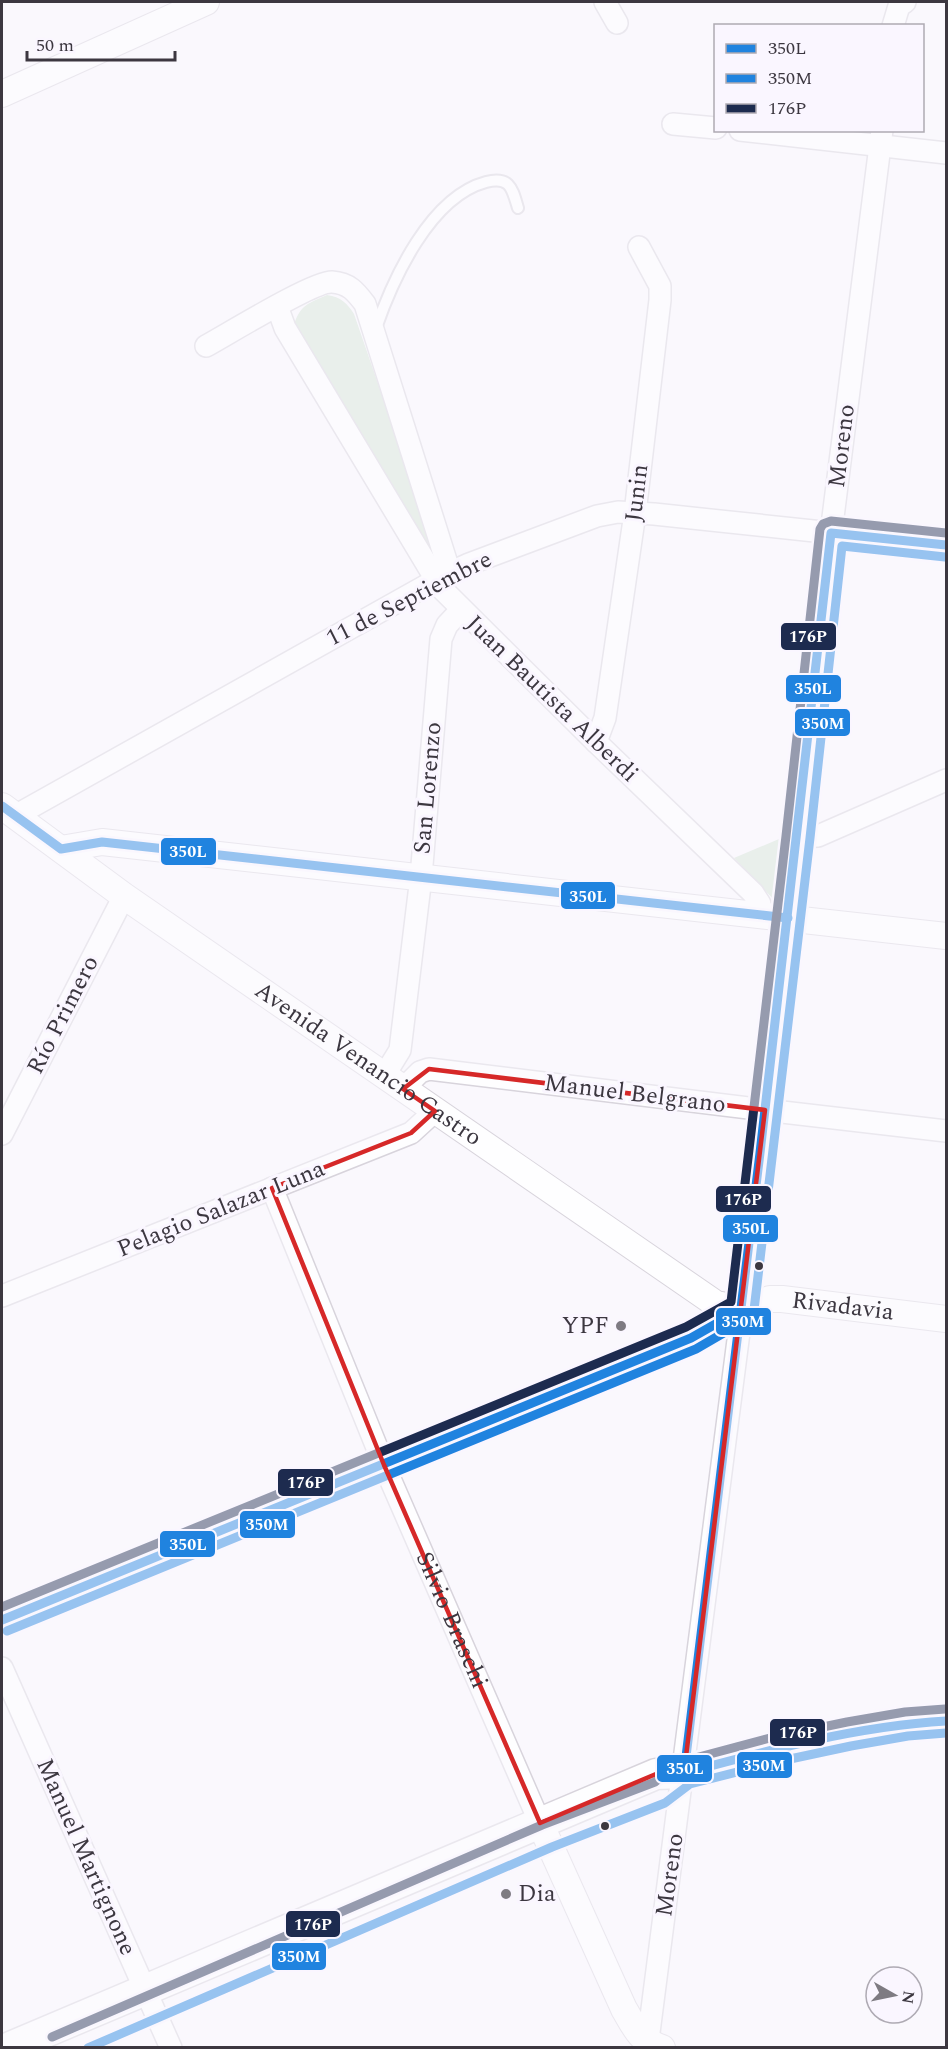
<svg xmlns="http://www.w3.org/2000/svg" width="948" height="2049" viewBox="0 0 948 2049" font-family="Spectral,serif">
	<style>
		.green { fill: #d4e4d5 }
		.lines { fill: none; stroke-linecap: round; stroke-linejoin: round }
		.service-casing { stroke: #d8d4dc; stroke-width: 14 }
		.minor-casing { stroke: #d8d4dc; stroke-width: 24 }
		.tertiary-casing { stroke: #d8d4dc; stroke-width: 28 }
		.secondary-casing { stroke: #d8d4dc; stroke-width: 33 }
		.service { stroke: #fefeff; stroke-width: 10 }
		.minor { stroke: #fefeff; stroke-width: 21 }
		.tertiary { stroke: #fefeff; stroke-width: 26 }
		.secondary { stroke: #fefeff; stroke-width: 30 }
		.bus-1-casing { stroke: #faf6ff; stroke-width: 14 }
		.bus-2-casing { stroke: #faf6ff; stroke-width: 14 }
		.bus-3-casing { stroke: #faf6ff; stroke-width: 14 }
		.bus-1 { stroke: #2083df; stroke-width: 9 }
		.bus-2 { stroke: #2083df; stroke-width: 9 }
		.bus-3 { stroke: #1d2b4f; stroke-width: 9 }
		.marked { fill: none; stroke: #d62828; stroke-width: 4.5; stroke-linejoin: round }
		.bus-dot { fill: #3c3740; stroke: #faf6ff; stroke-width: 2 }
		.poi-dot { fill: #7e7b82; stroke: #faf6ff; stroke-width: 2 }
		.labels { text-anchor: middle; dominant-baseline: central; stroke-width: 6; stroke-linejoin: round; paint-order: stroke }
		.street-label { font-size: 24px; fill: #3c3740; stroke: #faf6ff }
		.poi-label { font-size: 24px; fill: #3c3740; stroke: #faf6ff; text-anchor: end }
		.line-badge { stroke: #faf6ff; stroke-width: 2 }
		.badge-label { font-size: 16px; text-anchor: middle; font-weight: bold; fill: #fff }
	</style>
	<rect width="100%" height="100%" fill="#faf8fd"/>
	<g class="green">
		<path d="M327 295C341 297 347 303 354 314L432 540 431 547H426L294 325C300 305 309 303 327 295Z"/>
		<polygon points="786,836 778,904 734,858"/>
	</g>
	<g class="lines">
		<g class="service-casing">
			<path id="service" d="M376 328C393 279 430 197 486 182 510 176 512 188 518 208"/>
		</g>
		<g class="minor-casing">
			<g id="minor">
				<polyline points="605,2 617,23"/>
				<polyline points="893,26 899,6 905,2"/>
				<polyline points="673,124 716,128"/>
				<polyline points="740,130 946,153"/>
				<polyline points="277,306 285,328 441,588 596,742 753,893 760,904 760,915"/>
				<path d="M206 346C228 334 314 281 332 282 349 283 356 292 365 304L450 573"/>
				<polyline points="596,742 605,718 635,513 660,300 660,286 639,247"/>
				<polyline points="15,816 445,575 469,564 597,516 618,512 654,514 946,545"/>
				<polyline points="798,837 818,836 946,780"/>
				<polyline points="384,1076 400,1050 421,877 441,639 447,625 461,610"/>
				<polyline points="403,1089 420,1072 429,1069 765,1110 946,1131"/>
				<polyline points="2,1134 124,896"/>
				<path id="s1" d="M272 1188 384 1465 540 1823"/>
				<polyline points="2,1296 411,1133 435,1111"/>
				<polyline points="2,1620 691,1338 742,1309"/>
				<polyline points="2,1668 171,2048"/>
				<polyline points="647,2048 742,1309 798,837 831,533 882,130"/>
			</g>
		</g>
		<g class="tertiary-casing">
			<g id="tertiary">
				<polyline points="2,94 206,2"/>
				<path id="s2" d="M2 806 124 896 716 1304 742 1309 770 1299H782L946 1319"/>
				<polyline points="61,849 102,842 946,936"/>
				<path d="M540 1823 624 2009C636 2029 639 2040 662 2048"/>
			</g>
		</g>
		<g class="secondary-casing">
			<polyline id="secondary" points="8,2048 656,1774 684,1773 773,1750 849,1734 907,1724 946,1721"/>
		</g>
		<use href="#service" class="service"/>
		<use href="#minor" class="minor"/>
		<use href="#tertiary" class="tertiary"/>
		<use href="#secondary" class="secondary"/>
		<g class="bus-1-casing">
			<g id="bus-1">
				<path d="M946 545 831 533 760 1153 684 1773C769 1750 858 1726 946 1721"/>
				<polyline points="2,806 61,849 102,842 788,918"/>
				<polyline points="2,1620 691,1338 742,1309"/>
			</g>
		</g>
		<g class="bus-2-casing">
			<g id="bus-2">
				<polyline points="7,1631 696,1349 751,1317 754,1310 810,838 842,546 945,557"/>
				<polyline points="88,2048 552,1847 665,1803 690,1784 776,1762 851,1746 908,1736 946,1733"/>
			</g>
		</g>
		<g class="bus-3-casing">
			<g id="bus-3">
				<polyline points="2,1607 686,1327 731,1302 786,836 820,529 823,524 831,521 946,533"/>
				<polyline points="52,2037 542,1825 655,1782 680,1762 770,1738 847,1722 905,1712 945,1709"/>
			</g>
		</g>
		<use href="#bus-1" class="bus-1"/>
		<use href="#bus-2" class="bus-2"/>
		<use href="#bus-3" class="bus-3"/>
	</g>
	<path d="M0 0H948V2049H0ZM429 1069 765 1110 684 1773 656 1774 540 1823 384 1465 272 1188 411 1133 435 1111 403 1089Z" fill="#faf8fd" fill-opacity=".55" fill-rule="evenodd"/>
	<path class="marked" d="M429 1069 765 1110 684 1773 656 1774 540 1823 384 1465 272 1188 411 1133 435 1111 403 1089Z"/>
	<g class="bus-dot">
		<circle cx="759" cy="1266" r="5"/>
		<circle cx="605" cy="1826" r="5"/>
	</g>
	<g class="poi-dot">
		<circle cx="621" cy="1326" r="6"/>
		<circle cx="506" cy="1894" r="6"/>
	</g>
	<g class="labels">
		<g class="street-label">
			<text transform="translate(842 446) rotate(-83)">Moreno</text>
			<text transform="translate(637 493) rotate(-83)">Junin</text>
			<text transform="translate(409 599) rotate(-27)">11 de Septiembre</text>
			<text transform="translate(552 699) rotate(44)">Juan Bautista Alberdi</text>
			<text transform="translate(428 788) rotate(-85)">San Lorenzo</text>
			<text transform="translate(63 1015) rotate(-63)">Río Primero</text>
			<text stroke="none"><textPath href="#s2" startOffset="448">Avenida Venancio Castro</textPath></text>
			<text transform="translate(635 1094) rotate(7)">Manuel Belgrano</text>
			<text transform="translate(221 1209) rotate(-22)">Pelagio Salazar Luna</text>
			<text stroke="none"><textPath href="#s2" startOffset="1000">Rivadavia</textPath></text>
			<text stroke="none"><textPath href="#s1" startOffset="468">Silvio Braschi</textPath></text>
			<text transform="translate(86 1857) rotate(66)">Manuel Martignone</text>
			<text transform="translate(670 1875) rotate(-82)">Moreno</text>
		</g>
		<g class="poi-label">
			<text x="609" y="1326">YPF</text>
			<text x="518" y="1894" text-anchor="start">Dia</text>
		</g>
	</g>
	<g class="line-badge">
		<rect x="780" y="622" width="57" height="29" rx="6" fill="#1d2b4f"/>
		<rect x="785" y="674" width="57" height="29" rx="6" fill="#2083df"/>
		<rect x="794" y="708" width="57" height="29" rx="6" fill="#2083df"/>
		<rect x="160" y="837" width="57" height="29" rx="6" fill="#2083df"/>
		<rect x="560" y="881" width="56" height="29" rx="6" fill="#2083df"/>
		<rect x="715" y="1185" width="57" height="28" rx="6" fill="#1d2b4f"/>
		<rect x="722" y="1214" width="57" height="29" rx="6" fill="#2083df"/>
		<rect x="715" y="1307" width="57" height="29" rx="6" fill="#2083df"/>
		<rect x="277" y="1468" width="57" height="29" rx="6" fill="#1d2b4f"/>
		<rect x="239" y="1510" width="57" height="29" rx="6" fill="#2083df"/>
		<rect x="159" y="1530" width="57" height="28" rx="6" fill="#2083df"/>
		<rect x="769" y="1718" width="57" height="29" rx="6" fill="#1d2b4f"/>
		<rect x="736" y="1751" width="57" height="28" rx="6" fill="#2083df"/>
		<rect x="656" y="1754" width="57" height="29" rx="6" fill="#2083df"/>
		<rect x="285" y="1910" width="56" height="28" rx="6" fill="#1d2b4f"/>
		<rect x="271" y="1942" width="56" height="29" rx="6" fill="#2083df"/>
	</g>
	<g class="badge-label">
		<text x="808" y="642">176P</text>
		<text x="813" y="694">350L</text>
		<text x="823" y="729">350M</text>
		<text x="188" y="857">350L</text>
		<text x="588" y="902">350L</text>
		<text x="743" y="1205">176P</text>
		<text x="751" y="1234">350L</text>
		<text x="743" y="1327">350M</text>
		<text x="306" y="1488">176P</text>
		<text x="267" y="1530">350M</text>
		<text x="188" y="1550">350L</text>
		<text x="798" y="1738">176P</text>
		<text x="764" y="1771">350M</text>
		<text x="685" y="1774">350L</text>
		<text x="313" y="1930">176P</text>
		<text x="299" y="1962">350M</text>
	</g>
	<rect width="948" height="2049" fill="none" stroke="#3c3740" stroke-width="6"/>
	<rect x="714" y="24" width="210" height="108" fill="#faf6ff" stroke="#aeaab3" stroke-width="1.5"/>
	<rect x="726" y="44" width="30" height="9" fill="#2083df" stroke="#aeaab3" stroke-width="1.5"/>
	<text x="768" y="54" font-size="18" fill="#3c3740">350L</text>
	<rect x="726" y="74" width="30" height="9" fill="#2083df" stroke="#aeaab3" stroke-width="1.5"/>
	<text x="768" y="84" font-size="18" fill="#3c3740">350M</text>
	<rect x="726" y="104" width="30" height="9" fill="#1d2b4f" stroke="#aeaab3" stroke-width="1.5"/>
	<text x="768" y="114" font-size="18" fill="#3c3740">176P</text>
	<g transform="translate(894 1995) rotate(99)"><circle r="28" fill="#faf6ff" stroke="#aeaab3" stroke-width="1.5"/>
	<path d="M0-4.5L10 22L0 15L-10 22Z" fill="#7e7b82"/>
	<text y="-9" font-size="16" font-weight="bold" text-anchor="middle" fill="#3c3740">N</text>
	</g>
	<path d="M27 51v9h148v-9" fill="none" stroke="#3c3740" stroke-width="3"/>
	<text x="36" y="51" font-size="18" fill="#3c3740" stroke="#faf6ff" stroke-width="4.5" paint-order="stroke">50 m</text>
</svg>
